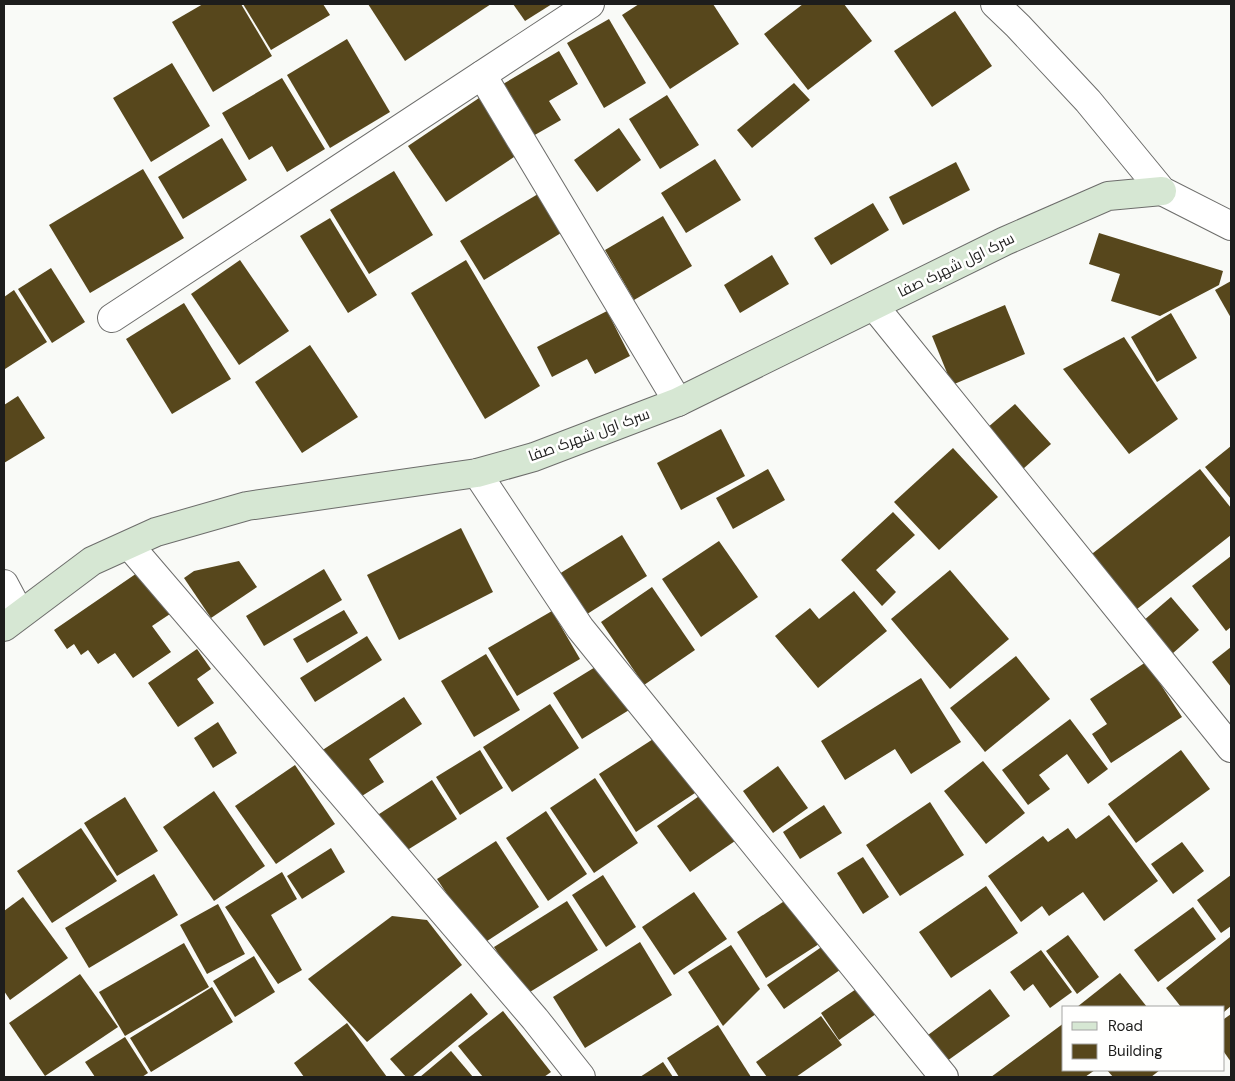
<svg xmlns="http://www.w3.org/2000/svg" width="1235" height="1081" viewBox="0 0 1235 1081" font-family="'DM Sans',Cairo,sans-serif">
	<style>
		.building { fill: #57471c }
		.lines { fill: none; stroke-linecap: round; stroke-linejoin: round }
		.street-casing { stroke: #6d6d6b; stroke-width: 30 }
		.secondary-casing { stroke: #6d6d6b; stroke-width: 30 }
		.street { stroke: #fff; stroke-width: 28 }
		.secondary { stroke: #d6e7d3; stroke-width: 28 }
		.labels { text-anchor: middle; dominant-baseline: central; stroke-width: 5; stroke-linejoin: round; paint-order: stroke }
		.street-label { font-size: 15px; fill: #1d1d1c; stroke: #fffffe }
	</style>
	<rect width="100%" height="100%" fill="#f9faf7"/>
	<g class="building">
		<polygon points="203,4 241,4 272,56 213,92 172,22"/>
		<polygon points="243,4 323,4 330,15 271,50"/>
		<polygon points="368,4 491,4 405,61"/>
		<polygon points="513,4 552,4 525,21"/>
		<polygon points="639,4 713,4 739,44 670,89 622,15"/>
		<polygon points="803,4 844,4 872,41 808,90 764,34"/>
		<polygon points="955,11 992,66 932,107 894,51"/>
		<polygon points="609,19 646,83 604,108 567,43"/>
		<polygon points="347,39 390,112 330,148 287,75"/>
		<polygon points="559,51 578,84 549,101 561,120 533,136 503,84"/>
		<polygon points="172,63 210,126 151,162 113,98"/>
		<polygon points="282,78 325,149 287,172 272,146 249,160 222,113"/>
		<polygon points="794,83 810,100 752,148 737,130"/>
		<polygon points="667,95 699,145 660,169 629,119"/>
		<polygon points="479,98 517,155 446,202 408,146"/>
		<polygon points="619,128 641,160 597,192 574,160"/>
		<polygon points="222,138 247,180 183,219 158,177"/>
		<polygon points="715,159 741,200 686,233 661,193"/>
		<polygon points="956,162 970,190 903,225 889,197"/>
		<polygon points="143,169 184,238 90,293 49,225"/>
		<polygon points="394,171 433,235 369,274 330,210"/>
		<polygon points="538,194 561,233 484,280 460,241"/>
		<polygon points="873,203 889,230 831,265 814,238"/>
		<polygon points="663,216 692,266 634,300 605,250"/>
		<polygon points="330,218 377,295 348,313 300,236"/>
		<polygon points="1099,233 1223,271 1219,285 1160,316 1111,301 1120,274 1089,264"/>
		<polygon points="772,255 789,284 740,313 724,285"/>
		<polygon points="240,260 289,331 239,365 191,294"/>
		<polygon points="466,260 540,386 485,419 411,293"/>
		<polygon points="51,268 85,322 52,343 18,289"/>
		<polygon points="1231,281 1231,318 1215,290"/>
		<polygon points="14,290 47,342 5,369 4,297"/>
		<polygon points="184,303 231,379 172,414 126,339"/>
		<polygon points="1005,305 1025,354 952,385 932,336"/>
		<polygon points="607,311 630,356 595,374 587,359 552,377 537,347"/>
		<polygon points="1171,313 1197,358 1157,382 1131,337"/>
		<polygon points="1124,337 1178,419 1129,454 1063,369"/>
		<polygon points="310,345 358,417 302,453 255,382"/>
		<polygon points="18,396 45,438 4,463 4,405"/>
		<polygon points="1015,404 1051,444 1023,469 987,428"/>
		<polygon points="721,429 745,476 681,510 657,463"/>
		<polygon points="1231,446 1231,499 1205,467"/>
		<polygon points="953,448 998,497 939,550 894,502"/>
		<polygon points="768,469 785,500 733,529 716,498"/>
		<polygon points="1200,469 1231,508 1231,535 1132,613 1088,557"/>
		<polygon points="893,512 915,535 876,570 896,592 882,606 841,560"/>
		<polygon points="461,528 493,592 399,640 367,575"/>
		<polygon points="622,535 647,576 584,616 559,574"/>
		<polygon points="719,541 758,597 701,637 662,579"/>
		<polygon points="1231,556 1231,627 1226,631 1192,586"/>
		<polygon points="239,561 257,587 211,618 184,578 194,571"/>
		<polygon points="324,569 342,600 264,646 246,616"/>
		<polygon points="950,570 1009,639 950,689 891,619"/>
		<polygon points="140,571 170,614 152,626 171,652 133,678 115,653 98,664 88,650 81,655 74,644 67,649 54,630"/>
		<polygon points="652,587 695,650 644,685 601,622"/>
		<polygon points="854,591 887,631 818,688 775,636 810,608 819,619"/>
		<polygon points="1171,597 1199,630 1172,654 1143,621"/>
		<polygon points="344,610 358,633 307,663 293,639"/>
		<polygon points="552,611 580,659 517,696 488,648"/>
		<polygon points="367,636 382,660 315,702 300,678"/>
		<polygon points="1231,647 1231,687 1212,662"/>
		<polygon points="197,649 211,669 197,679 214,703 178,727 148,683"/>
		<polygon points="486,654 520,710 474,737 441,681"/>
		<polygon points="1016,656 1050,699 985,752 950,708"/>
		<polygon points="605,661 634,707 582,739 553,693"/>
		<polygon points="1146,662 1182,717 1111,763 1092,734 1107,724 1090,699"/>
		<polygon points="921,678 961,742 911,774 895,749 845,780 821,741"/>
		<polygon points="404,697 422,724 369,759 384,782 354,801 321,751"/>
		<polygon points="550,704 579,748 512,792 483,747"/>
		<polygon points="1070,719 1108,769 1088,784 1067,754 1039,775 1050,789 1028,805 1002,770"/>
		<polygon points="218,722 237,753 213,768 194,738"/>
		<polygon points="661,734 698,791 636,832 599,774"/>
		<polygon points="480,750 503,788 460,815 436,777"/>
		<polygon points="1181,750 1210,789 1136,843 1108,804"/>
		<polygon points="983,761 1025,813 986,844 944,791"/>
		<polygon points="295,765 335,824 276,864 235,806"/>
		<polygon points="778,766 808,808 773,833 743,791"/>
		<polygon points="595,778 638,843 594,873 550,808"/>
		<polygon points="432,780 457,819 401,854 376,816"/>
		<polygon points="214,791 265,866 214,901 163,827"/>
		<polygon points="702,794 735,841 690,872 657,826"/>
		<polygon points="125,797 158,851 117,876 84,823"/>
		<polygon points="930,802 964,855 900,896 866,845"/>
		<polygon points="824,805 842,833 800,859 783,832"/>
		<polygon points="546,811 587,874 548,901 506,838"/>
		<polygon points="1109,815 1158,881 1104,921 1083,892 1049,916 1042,906 1021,922 988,876 1043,836 1048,842 1068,828 1076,839"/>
		<polygon points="81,828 117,881 52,923 17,871"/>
		<polygon points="496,841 539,907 481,945 437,879"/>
		<polygon points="1182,842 1204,871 1173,894 1151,864"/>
		<polygon points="331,848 345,872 302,899 287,876"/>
		<polygon points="863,857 889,897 863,914 837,873"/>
		<polygon points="282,872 297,899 271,915 302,970 278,984 225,907"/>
		<polygon points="154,874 178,915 89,968 65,928"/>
		<polygon points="603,875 636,927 606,947 572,895"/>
		<polygon points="1231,875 1231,926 1221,933 1197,900"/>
		<polygon points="986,886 1018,933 951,978 919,932"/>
		<polygon points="694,892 727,939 674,975 642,927"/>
		<polygon points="23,897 68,958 10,1000 4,991 4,911"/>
		<polygon points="789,898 819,944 766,978 737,932"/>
		<polygon points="567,901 598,950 525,995 494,947"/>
		<polygon points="218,904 245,954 207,974 180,925"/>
		<polygon points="1193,907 1216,939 1158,982 1134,950"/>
		<polygon points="392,916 427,920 462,965 367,1042 308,979"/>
		<polygon points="1068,935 1099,977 1077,994 1046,951"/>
		<polygon points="1230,937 1231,939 1231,1006 1224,1012 1224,1007 1181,1007 1166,988"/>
		<polygon points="830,941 847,965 784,1009 767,985"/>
		<polygon points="640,942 672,995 585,1048 553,997"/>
		<polygon points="184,943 209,987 125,1036 99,992"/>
		<polygon points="731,945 760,989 723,1026 688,972"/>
		<polygon points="1041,950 1072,992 1050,1008 1033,984 1024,991 1010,972"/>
		<polygon points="254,956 275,992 235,1017 213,981"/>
		<polygon points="1120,973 1147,1007 1077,1007"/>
		<polygon points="80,974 118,1027 45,1076 9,1023"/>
		<polygon points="865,983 883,1009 839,1040 821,1013"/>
		<polygon points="212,987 233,1022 151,1072 130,1038"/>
		<polygon points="990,989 1010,1016 947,1061 928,1035"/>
		<polygon points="471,993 488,1014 412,1077 406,1077 390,1059"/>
		<polygon points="503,1011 551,1072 544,1077 483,1077 458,1046"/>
		<polygon points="1231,1014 1231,1062 1224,1052 1224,1019"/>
		<polygon points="821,1016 842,1045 796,1077 767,1077 756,1062"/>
		<polygon points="347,1023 387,1077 304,1077 294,1063"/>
		<polygon points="1064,1023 1064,1070 1095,1070 1085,1077 991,1077"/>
		<polygon points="718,1025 751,1077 679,1077 667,1058"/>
		<polygon points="125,1037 148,1073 142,1077 95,1077 85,1062"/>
		<polygon points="451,1051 473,1077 420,1077"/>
		<polygon points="663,1062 673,1077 640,1077"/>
		<polygon points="1107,1070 1160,1070 1151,1077 1113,1077"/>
	</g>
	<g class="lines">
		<g class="street-casing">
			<g id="street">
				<polyline points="995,4 1018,26 1088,101 1162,191 1231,226"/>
				<polyline points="482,75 678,402"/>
				<polyline points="874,306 1231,748"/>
				<polyline points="112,318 590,4"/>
				<polyline points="477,473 580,628 944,1077"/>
				<polyline points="129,545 535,1019 581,1077"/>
				<polyline points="4,584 20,614"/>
			</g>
		</g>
		<g class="secondary-casing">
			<polyline id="secondary" points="4,627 92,561 156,532 247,506 477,473 534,457 678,402 1005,241 1108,196 1162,191"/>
		</g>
		<use href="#street" class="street"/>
		<use href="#secondary" class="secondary"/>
	</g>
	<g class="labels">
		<g class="street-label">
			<text transform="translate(956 265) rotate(-26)">سرک اول شهرک صفا</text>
			<text transform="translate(589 435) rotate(-20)">سرک اول شهرک صفا</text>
		</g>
	</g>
	<rect width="1235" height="1081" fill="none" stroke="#1d1d1c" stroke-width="10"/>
	<rect x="1062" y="1006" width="162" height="65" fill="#fffffe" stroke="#a5a5a4"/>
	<rect x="1072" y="1022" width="25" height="8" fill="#d6e7d3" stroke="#a5a5a4"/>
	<text x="1108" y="1031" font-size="15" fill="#1d1d1c">Road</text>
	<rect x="1072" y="1044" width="25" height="15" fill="#57471c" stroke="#a5a5a4"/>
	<text x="1108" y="1056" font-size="15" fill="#1d1d1c">Building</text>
</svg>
